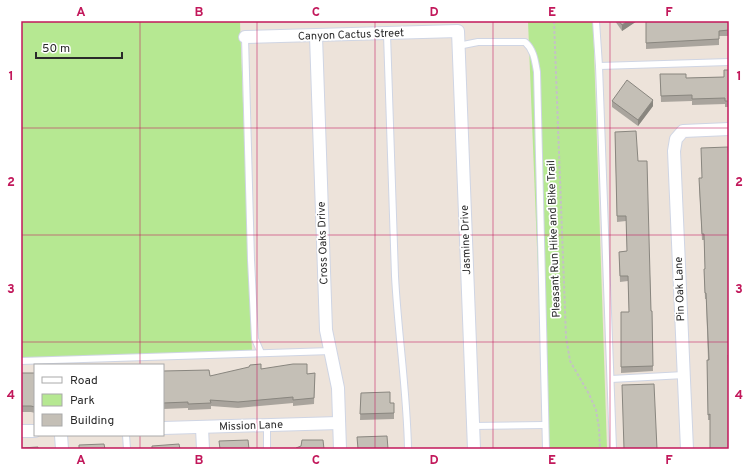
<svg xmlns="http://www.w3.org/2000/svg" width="750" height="470" viewBox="0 0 750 470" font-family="Overpass,sans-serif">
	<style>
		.green { fill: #b6e892 }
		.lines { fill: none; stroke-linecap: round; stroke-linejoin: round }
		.lane-casing { stroke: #cfd5e4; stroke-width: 8 }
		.street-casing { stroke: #cfd5e4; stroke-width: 14 }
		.path { stroke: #c3c3c3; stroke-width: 2; stroke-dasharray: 3 2; stroke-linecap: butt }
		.lane { stroke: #fff; stroke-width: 6 }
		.street { stroke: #fff; stroke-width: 12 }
		.wall { fill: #a9a49d }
		.shaded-wall { fill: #89867f }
		.building { fill: #c4bfb6; stroke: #89867f }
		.grid { fill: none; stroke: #c2185b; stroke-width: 1; stroke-opacity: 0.55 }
		.labels { text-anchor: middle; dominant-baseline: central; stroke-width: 3.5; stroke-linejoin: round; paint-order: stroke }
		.street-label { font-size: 11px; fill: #2a2a2a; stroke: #fff }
		.neatline { fill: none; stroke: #c2185b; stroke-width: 1.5 }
		.grid-label { font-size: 13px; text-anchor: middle; font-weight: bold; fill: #c2185b }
	</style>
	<rect width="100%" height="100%" fill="#ede3da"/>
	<g class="green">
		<polygon points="21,21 240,21 252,352 21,359"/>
		<polygon points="528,21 593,21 607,449 545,449"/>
	</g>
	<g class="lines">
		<g class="lane-casing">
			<g id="lane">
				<polyline points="596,21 599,66"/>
				<path d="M387 34C390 115 392 196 395 276 398 334 407 391 408 449"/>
				<polyline points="245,37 251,260 255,339 261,353"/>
				<path d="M458 46 478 42H525C534 50 535 61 537 72L546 449"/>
				<polyline points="21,361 331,351"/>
				<polyline points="611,379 684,375"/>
				<polyline points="267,425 267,449"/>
				<polyline points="473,426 545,425"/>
				<polyline points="126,435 127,449"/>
				<polyline points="613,449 599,66 729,62"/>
			</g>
		</g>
		<g class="street-casing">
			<g id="street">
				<polyline points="316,36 326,330 338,388 340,449"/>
				<polyline points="245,37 458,31 474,449"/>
				<polyline points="163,428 339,423"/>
				<polyline points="202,428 203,449"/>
				<polyline points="21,431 35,431"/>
				<polyline points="61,435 62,449"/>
				<polyline points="687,449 674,151 676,139 683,131 729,129"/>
			</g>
		</g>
		<polyline class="path" points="554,21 566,337 570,361 589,394 596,410 599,428 600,449"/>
		<use href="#lane" class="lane"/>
		<use href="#street" class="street"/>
	</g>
	<g class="wall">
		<polygon points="615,21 637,21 622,31"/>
		<polygon points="646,21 729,21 729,36 719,36 719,45 646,49"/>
		<polygon points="729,70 729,107 725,107 725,104 692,105 692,101 661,102 660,74 686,78 724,77"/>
		<polygon points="612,101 653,106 638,126 612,107"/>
		<polygon points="615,132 638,161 650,275 651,311 652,311 653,371 621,373 621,312 629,312 628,281 620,282 619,252 627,251 626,221 617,222"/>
		<polygon points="729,162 729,360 728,360 710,420 708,420 707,360 708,360 706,299 705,299 704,269 705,269 704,240 702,240 699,184"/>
		<polygon points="261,369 307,374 315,373 314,404 293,406 293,403 238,408 211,406 211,409 188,410 188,408 163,409 163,371 210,376"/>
		<polygon points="21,373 35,373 35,413 31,412 21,412"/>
		<polygon points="361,393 390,403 394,403 394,419 360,420"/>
	</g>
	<g class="shaded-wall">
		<polygon points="628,21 637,21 622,31 622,25"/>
		<polygon points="653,100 653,106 638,126 638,120"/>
	</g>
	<g class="building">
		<polygon points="619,21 628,21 622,25"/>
		<polygon points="646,21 729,21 729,30 719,31 719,39 646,43"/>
		<polygon points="724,70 729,70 729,101 725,101 725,98 692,99 692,95 661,96 660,74 686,74 686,78 724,77"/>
		<polygon points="627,80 653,100 638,120 612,101"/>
		<polygon points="636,131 638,161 647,161 650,275 651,311 652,311 653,366 621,367 621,312 629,312 628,276 620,276 619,252 627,251 626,216 617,216 615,132"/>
		<polygon points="728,147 729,162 729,355 728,355 729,378 729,449 710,449 710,414 708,415 707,360 709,360 706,293 705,293 704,269 705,269 704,234 702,234 699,178 702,178 701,148"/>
		<polygon points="261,364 261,369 293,364 307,364 307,374 315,373 314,398 293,400 293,397 238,402 210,400 211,403 188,404 188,402 163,403 163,371 209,370 210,376 249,367 250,365"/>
		<polygon points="21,373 35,373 35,407 31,406 21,406"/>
		<polygon points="654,384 657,449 624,449 622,385"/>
		<polygon points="390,392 390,403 394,403 394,413 360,414 361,393"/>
		<polygon points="387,436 388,449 358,449 357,437"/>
		<polygon points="248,440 249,449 220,449 219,441"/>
		<polygon points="302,440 323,440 324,449 296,449 296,448 301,446"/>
		<polygon points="104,444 105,449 79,449 79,445"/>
		<polygon points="179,444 180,449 152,449 152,446"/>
		<polygon points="38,447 38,449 21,449 21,448"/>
	</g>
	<path class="grid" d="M140 21V365M257 21V449M375 21V449M493 21V449M610 21V449M21 128H729M21 235H729M21 342H729M140 435V449"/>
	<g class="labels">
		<g class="street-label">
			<text transform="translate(351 35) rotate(-2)">Canyon Cactus Street</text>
			<text transform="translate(554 239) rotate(-92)">Pleasant Run Hike and Bike Trail</text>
			<text transform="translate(466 240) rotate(-92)">Jasmine Drive</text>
			<text transform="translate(323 243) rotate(-92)">Cross Oaks Drive</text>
			<text transform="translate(680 289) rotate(-92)">Pin Oak Lane</text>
			<text transform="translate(251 426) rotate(-2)">Mission Lane</text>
		</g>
	</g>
	<rect width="750" height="470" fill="none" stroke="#ffffff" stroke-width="44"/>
	<rect x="34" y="364" width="130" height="72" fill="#ffffff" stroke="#aaaaaa"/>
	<rect x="42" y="377" width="20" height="6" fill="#ffffff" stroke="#aaaaaa"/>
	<text x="70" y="384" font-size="12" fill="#2a2a2a">Road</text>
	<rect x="42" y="394" width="20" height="12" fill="#b6e892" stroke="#aaaaaa"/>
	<text x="70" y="404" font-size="12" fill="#2a2a2a">Park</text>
	<rect x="42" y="414" width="20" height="12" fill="#c4bfb6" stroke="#aaaaaa"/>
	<text x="70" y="424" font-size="12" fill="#2a2a2a">Building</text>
	<path d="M36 52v6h86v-6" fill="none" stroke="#2a2a2a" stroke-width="2"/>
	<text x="42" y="52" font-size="12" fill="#2a2a2a" stroke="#ffffff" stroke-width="3" paint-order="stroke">50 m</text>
	<rect x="22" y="22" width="706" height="426" class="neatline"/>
	<g class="grid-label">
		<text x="81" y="16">A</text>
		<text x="199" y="16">B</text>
		<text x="316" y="16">C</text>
		<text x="434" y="16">D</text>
		<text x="552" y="16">E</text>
		<text x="669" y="16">F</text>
		<text x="11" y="80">1</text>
		<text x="739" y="80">1</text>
		<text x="11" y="186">2</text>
		<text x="739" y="186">2</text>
		<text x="11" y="293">3</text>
		<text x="739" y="293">3</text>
		<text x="11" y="399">4</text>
		<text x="739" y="399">4</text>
		<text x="81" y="464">A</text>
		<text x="199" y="464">B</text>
		<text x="316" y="464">C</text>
		<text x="434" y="464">D</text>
		<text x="552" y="464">E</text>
		<text x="669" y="464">F</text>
	</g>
</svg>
